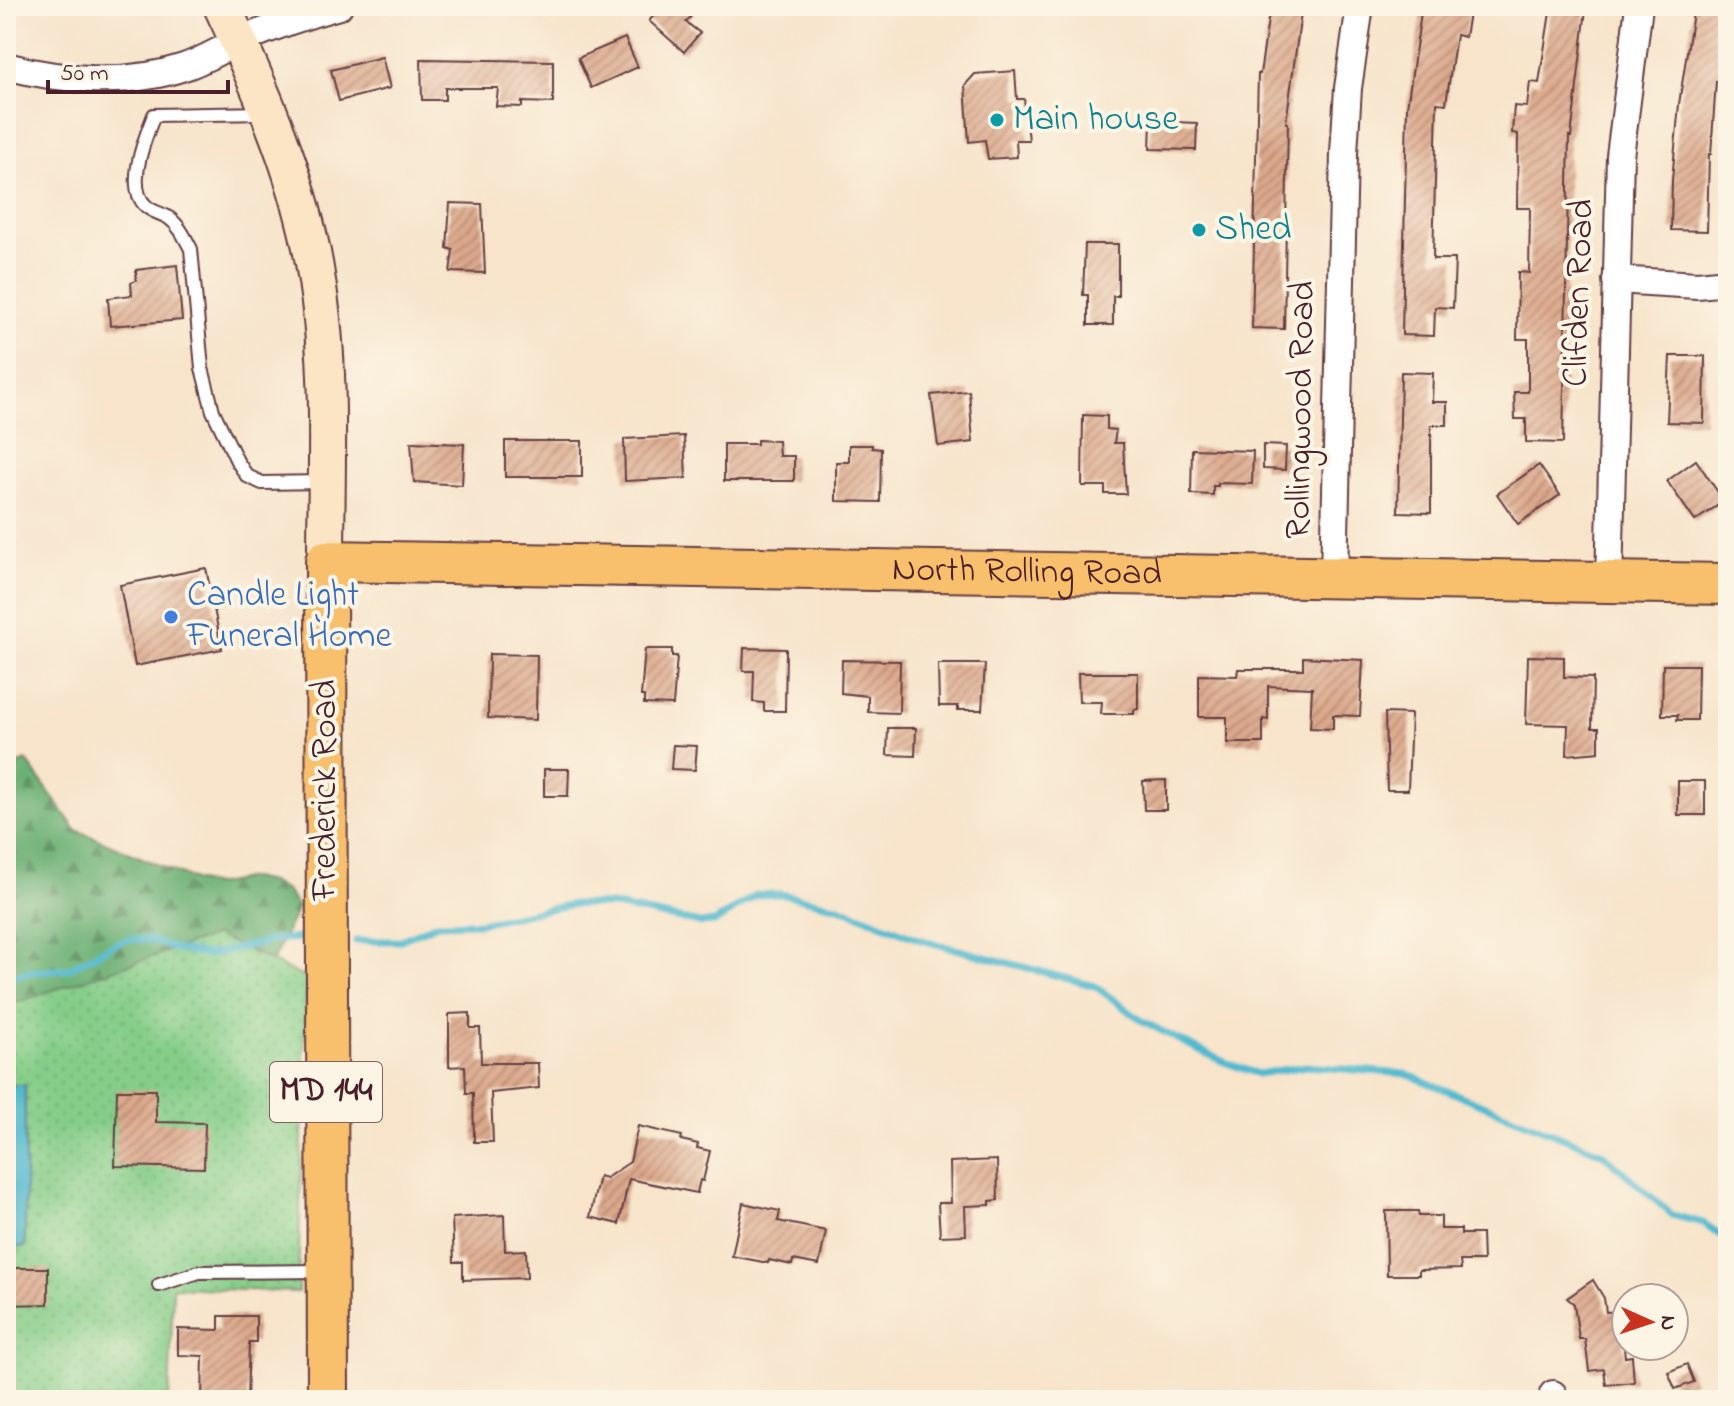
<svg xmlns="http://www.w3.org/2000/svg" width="1734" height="1406" viewBox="0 0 1734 1406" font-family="'Indie Flower',sans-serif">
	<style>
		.forest { fill: url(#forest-firs); stroke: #5b6850; stroke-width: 2 }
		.park { fill: url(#park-dots); stroke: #68765a; stroke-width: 2 }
		.water { fill: #52b9cf; stroke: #4e6c7d; stroke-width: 2 }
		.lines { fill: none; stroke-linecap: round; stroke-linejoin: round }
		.stream { stroke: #52b9cf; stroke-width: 7 }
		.building { fill: url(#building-hatch) }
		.lane-casing { stroke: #643d43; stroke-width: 16 }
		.street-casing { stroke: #643d43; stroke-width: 30 }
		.secondary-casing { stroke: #643d43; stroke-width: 40 }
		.primary-casing { stroke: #643d43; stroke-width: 44 }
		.lane { stroke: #fff; stroke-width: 12 }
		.street { stroke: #fff; stroke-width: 26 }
		.secondary { stroke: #fce5c4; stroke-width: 36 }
		.primary { stroke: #f8bf6c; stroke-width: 40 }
		.culture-dot { fill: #0f9aa8; stroke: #fcf5e5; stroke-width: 3 }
		.shop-dot { fill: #3f7fe0; stroke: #fcf5e5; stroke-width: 3 }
		.labels { text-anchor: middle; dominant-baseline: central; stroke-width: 8; stroke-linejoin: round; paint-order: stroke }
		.shield { fill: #fcf5e5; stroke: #7f5f63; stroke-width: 2 }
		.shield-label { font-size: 34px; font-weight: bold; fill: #4a1f2b }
		.culture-label { font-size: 36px; fill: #0d838f; stroke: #fcf5e5; text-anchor: start }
		.street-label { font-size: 36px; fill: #4a1f2b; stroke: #fcf5e5 }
		.shop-label { font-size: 36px; fill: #366cbe; stroke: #fcf5e5; text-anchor: start }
	</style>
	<defs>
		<pattern id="forest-firs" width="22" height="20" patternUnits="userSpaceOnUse" patternTransform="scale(2)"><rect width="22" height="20" fill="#6cb075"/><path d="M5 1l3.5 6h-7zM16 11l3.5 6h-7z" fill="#5b8f60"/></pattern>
		<pattern id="park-dots" width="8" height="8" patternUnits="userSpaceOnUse" patternTransform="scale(2)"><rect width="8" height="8" fill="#85cd89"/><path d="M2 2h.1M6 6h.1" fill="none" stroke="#74b076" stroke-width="1.8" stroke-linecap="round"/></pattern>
		<pattern id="building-hatch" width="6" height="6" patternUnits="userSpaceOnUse" patternTransform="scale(2)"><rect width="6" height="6" fill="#dca88b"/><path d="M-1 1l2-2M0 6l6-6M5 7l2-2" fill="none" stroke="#b48872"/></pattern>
	</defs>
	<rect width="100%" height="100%" fill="#fcf5e5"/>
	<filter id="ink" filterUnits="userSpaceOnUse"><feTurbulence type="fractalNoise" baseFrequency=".0125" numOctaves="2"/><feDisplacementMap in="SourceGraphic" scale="16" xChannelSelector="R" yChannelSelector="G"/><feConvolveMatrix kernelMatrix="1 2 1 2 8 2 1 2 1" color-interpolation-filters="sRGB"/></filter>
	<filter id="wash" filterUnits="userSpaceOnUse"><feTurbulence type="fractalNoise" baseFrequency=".006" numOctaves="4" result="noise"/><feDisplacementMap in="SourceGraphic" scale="32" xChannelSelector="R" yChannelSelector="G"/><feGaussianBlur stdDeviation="1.8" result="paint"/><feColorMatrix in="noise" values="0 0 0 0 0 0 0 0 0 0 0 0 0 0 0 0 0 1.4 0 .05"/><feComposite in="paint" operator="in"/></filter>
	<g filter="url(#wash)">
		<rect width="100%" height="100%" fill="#f7e4cb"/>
		<polygon class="forest" points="27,761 76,830 194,880 214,885 251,878 270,882 286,891 298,907 264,979 6,1011 6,768"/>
		<polygon class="park" points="216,935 306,978 298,1292 173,1287 169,1400 6,1400 6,1006"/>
		<rect class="water" x="6" y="1085" width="19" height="162"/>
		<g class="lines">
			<g class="stream">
				<polyline points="356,941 399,941 437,924 480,923 574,904 611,905 700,923 715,922 756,895 781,894 839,907 918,939 1095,986 1141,1020 1177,1039 1224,1062 1258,1074 1306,1066 1406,1074 1602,1153 1672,1215 1703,1223 1728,1240"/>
				<polyline points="6,978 30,972 69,969 112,945 130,939 150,940 178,950 209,955 273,940 299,938"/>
			</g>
		</g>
		<g id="blocks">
			<g class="building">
				<polygon points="662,6 700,6 686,22 700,33 684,52 649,21"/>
				<polygon points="1270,6 1302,6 1286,123 1288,123 1284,329 1252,328 1258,74 1260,74"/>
				<polygon points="1422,6 1455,6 1454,11 1469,13 1465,37 1456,35 1446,104 1437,103 1433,259 1455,259 1453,308 1435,307 1434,336 1402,335 1407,107"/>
				<polygon points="1551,6 1586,9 1571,137 1569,136 1563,443 1526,442 1526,419 1515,419 1514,392 1528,392 1528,339 1517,339 1518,272 1529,273 1530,208 1517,208 1518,134 1512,133 1514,106 1527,107 1530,82 1539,83"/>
				<polygon points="1694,6 1728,6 1723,52 1728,53 1728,83 1716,81 1711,154 1709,154 1707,231 1671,230 1672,180 1679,104"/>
				<polygon points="625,38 638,67 591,88 578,58"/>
				<polygon points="382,57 390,88 339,101 331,70"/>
				<polygon points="421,59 553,61 553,103 522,102 522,107 496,106 498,88 445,88 445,100 422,100"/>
				<polygon points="1015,71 1017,99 1024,99 1029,140 1016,140 1017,157 988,159 985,140 969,142 965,85 975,74"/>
				<polygon points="1151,121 1197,123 1196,150 1150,149"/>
				<polygon points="450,203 482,204 485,273 450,272 453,250 447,248"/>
				<polygon points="1085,244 1118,244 1118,296 1113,296 1113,325 1088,325 1088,295 1083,295"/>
				<polygon points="177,265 182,320 110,326 108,298 132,295 131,283 136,280 136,270"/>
				<polygon points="1670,356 1705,356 1704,423 1667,422"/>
				<polygon points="1401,372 1433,373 1432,402 1447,402 1447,425 1431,425 1431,513 1398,512"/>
				<polygon points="969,391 973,442 938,446 931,395"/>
				<polygon points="1083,415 1107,416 1107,429 1116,430 1114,443 1123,443 1126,494 1105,494 1105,486 1082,486"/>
				<polygon points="684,436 686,478 625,481 624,439"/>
				<polygon points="757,440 778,441 779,456 794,456 794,481 724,481 724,444 757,444"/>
				<rect x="505" y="441" width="77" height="36"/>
				<polygon points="411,442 464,444 462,485 414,482"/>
				<polygon points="849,445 872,445 872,448 881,449 880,502 836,501 836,462 849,462"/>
				<polygon points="1263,445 1286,446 1285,470 1263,469"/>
				<polygon points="1192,449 1253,451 1252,484 1218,483 1218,486 1213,486 1213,495 1191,494"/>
				<polygon points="1696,460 1724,501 1695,521 1667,481"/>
				<polygon points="1539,465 1560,495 1518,524 1497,494"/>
				<polygon points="206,568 222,649 135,666 120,585"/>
				<polygon points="744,648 786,649 785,711 764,711 764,703 753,702 754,671 743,671"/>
				<polygon points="645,649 672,649 672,656 677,656 673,705 644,704 644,696 641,696"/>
				<polygon points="489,654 537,655 536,720 488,718"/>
				<polygon points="1528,656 1564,657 1564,677 1593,678 1592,728 1599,728 1599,752 1567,755 1568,725 1526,724"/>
				<polygon points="1303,657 1363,660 1360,716 1333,715 1333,729 1310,728 1312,688 1268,686 1268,720 1263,719 1263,743 1227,743 1227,717 1199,717 1199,675 1237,676 1238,669 1303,669"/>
				<polygon points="842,660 900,661 899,713 868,712 868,696 841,693"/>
				<polygon points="938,664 985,664 982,710 958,710 958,706 939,706"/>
				<polygon points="1663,665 1698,665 1697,720 1677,720 1678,715 1662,715"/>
				<polygon points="1078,673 1138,673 1138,709 1134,710 1134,714 1101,714 1102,702 1079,702"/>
				<polygon points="1385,713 1411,714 1408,790 1387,790"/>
				<polygon points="888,728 916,728 915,756 887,755"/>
				<polygon points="673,745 697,746 695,770 671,769"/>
				<polygon points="544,769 569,769 568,796 544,796"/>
				<polygon points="1166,780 1166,810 1144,810 1143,781"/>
				<rect x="1678" y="781" width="27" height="34"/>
				<polygon points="470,1013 470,1028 480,1028 481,1063 538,1063 539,1088 491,1093 493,1142 474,1142 473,1093 466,1093 465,1066 449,1067 449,1014"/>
				<polygon points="117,1090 156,1090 156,1122 205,1123 204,1168 115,1166"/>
				<polygon points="638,1126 682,1136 681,1140 698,1144 697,1148 710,1151 703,1181 700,1180 697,1193 629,1179 619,1224 590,1217 599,1176 606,1178 630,1162"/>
				<polygon points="997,1160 998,1200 990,1201 990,1205 965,1206 966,1235 940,1236 938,1203 951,1203 950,1162"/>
				<polygon points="743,1203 780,1211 778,1221 826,1231 819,1265 793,1260 792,1265 769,1260 768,1263 732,1256"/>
				<polygon points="1386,1211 1418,1211 1419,1216 1441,1216 1441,1229 1461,1229 1461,1234 1482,1234 1483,1261 1460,1261 1461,1269 1419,1270 1419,1275 1387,1275"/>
				<polygon points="504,1215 505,1251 526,1250 527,1278 463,1280 463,1262 454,1262 452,1218"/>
				<polygon points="6,1268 48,1268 48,1304 6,1305"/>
				<polygon points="1593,1280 1604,1298 1606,1312 1620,1311 1625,1357 1632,1356 1634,1382 1606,1385 1604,1369 1589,1371 1585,1339 1579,1339 1574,1304 1567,1298"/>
				<polygon points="219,1316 256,1316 256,1342 249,1342 247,1400 202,1400 203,1356 178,1355 178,1329 219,1330"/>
				<polygon points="1687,1364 1694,1382 1675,1389 1668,1372"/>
			</g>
		</g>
	</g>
	<g filter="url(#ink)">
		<use href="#blocks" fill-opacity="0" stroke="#643d43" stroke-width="2"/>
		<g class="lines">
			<g class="lane-casing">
				<g id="lane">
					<path d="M265 113 154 115C145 138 125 187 146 206 152 212 161 213 169 218 180 226 185 238 191 249L202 368 213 411 237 461 247 476 262 483 322 482"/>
					<polyline points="159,1285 199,1272 323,1271"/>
				</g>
			</g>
			<g class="street-casing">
				<g id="street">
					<path d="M6 66C62 81 128 86 184 67 203 61 221 49 240 41 272 27 305 15 339 6"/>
					<polyline points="1616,280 1697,285 1728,282"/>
					<polyline points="1334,578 1344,153 1348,88 1360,6"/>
					<polyline points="1609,583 1620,156 1639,6"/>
					<polyline points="1553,1394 1554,1400"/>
				</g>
			</g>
			<g class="secondary-casing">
				<path id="secondary" d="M222 6C263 93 303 185 317 281 332 374 326 468 326 561"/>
			</g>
			<g class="primary-casing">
				<g id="primary">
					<path id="s1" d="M328 1400 326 561 1728 584"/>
				</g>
			</g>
			<use href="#lane" class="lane"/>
			<use href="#street" class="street"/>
			<use href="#secondary" class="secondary"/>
			<use href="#primary" class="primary"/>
		</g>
	</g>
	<g class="culture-dot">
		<circle cx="997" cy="120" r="8"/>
		<circle cx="1199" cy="230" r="8"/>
	</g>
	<circle class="shop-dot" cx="171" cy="617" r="8"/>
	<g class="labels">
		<rect class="shield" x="270" y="1062" width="112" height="60" rx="6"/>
		<g class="shield-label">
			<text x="326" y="1092">MD 144</text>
		</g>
		<g class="culture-label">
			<text x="1013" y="120">Main house</text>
			<text x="1215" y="230">Shed</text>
		</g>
		<g class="street-label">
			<text transform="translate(1580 293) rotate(-88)">Clifden Road</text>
			<text transform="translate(1302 410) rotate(-89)">Rollingwood Road</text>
			<text stroke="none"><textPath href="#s1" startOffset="1540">North Rolling Road</textPath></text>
			<text transform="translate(326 790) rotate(-90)">Frederick Road</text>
		</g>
		<g class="shop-label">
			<text x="187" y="596">Candle Light<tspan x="187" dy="41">Funeral Home</tspan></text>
		</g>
	</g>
	<rect width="1734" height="1406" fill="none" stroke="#fcf5e5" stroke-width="32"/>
	<g transform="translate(1650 1322) rotate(93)"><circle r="38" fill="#fcf5e5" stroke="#b59f9b" stroke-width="2"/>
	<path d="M0-6L14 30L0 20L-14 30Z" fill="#c8321e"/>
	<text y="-12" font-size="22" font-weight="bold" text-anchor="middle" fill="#4a1f2b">N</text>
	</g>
	<path d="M48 80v12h180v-12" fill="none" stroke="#4a1f2b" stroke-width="4"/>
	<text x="60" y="80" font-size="24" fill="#4a1f2b" stroke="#fcf5e5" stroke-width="6" paint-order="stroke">50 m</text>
</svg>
